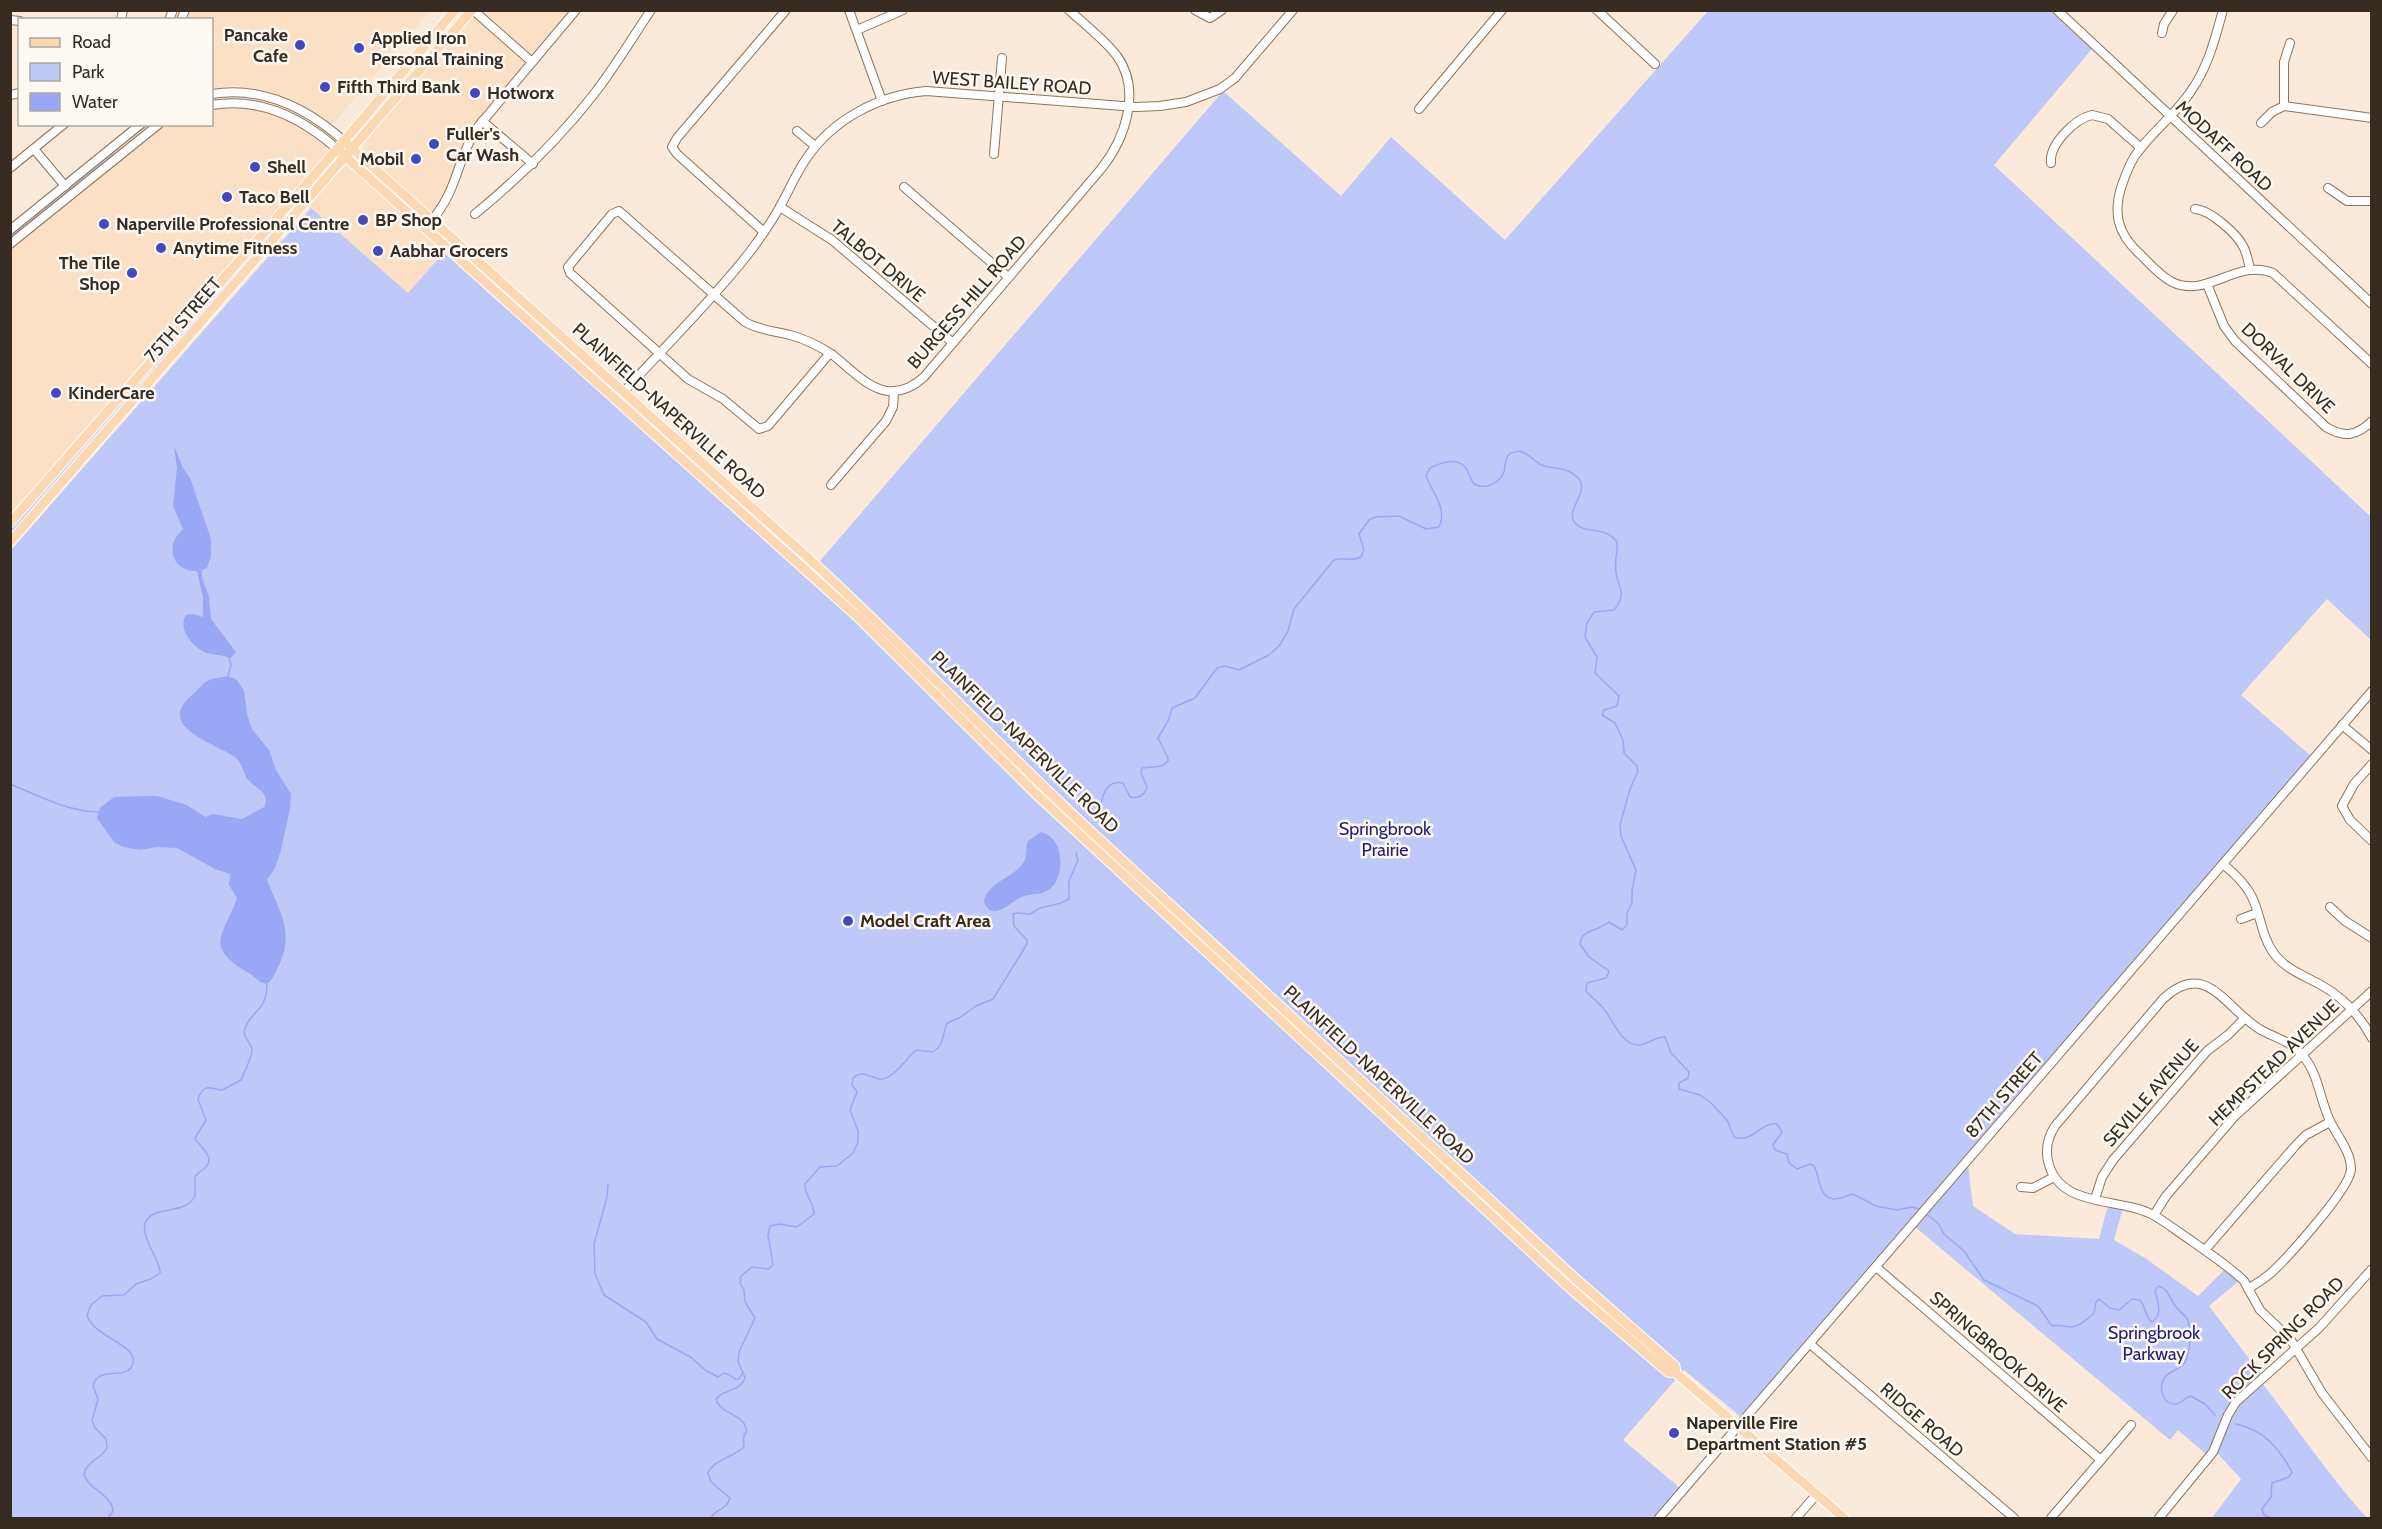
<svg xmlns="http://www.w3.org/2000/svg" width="2382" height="1529" viewBox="0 0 2382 1529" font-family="Cabin,sans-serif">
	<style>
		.built { fill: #fbe0c5 }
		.green { fill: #bec9f9 }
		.water { fill: #99a8f5 }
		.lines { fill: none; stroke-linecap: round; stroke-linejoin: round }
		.stream { stroke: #99a8f5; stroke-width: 1.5 }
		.minor-casing { stroke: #8e755b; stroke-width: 10 }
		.major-casing { stroke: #fff; stroke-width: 11 }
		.minor { stroke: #fff; stroke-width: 8 }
		.major { stroke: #fbd7b2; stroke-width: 9 }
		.poi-dot { fill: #4248bd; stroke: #fff9f3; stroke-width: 2 }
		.labels { text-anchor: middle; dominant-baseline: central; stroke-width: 5; stroke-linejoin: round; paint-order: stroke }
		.poi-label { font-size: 18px; font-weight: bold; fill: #362c21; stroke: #fff9f3; text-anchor: start }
		.street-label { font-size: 18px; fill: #362c21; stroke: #fff9f3 }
		.park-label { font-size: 18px; fill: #201e74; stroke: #fff9f3 }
	</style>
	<rect width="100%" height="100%" fill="#fbead9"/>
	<g class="built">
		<polygon points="189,10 430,11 331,126 316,114 283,98 239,86 212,88 212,20 184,20"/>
		<polygon points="478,11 575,11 479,124 455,183 433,218 364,153 363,148 368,139"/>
		<polygon points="232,107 265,111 290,119 320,139 327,151 325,157 321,164 304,179 11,514 11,248 165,125 212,124 212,109"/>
		<polygon points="346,167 355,170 445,251 408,294 309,207 336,175"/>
	</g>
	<g class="green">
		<polygon points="1708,11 2051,11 2092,49 1994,165 2371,517 2371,640 2327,599 2241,695 2311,756 1741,1417 1684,1370 1623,1440 1680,1488 1655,1518 11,1518 11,550 311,208 408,293 445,251 628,406 630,404 814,568 1223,91 1341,196 1391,137 1505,240"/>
		<polygon points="146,125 149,125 123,145 104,164 11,239 11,235 19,226"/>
		<polygon points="292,205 239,276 11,538 11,527"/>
		<polygon points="462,252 575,353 545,331 459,255"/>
		<path d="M1968 1165 1973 1206 2015 1234 2099 1239 2108 1205 2123 1208 2114 1240 2145 1258 2198 1296 2225 1269 2239 1281 2209 1306 2261 1374 2262 1383C2297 1428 2329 1476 2367 1518H2212L2241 1479 2217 1453 2207 1455 2178 1430 2170 1440 1914 1226Z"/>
	</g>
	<g class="water">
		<path d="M174 446 183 468 190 478 211 539V556L207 568 202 570V578L209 597 211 619 236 652 231 658C223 655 215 655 207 653 193 648 177 629 186 615L193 614 203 617V597L197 571C180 572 168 558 174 541 176 536 180 533 183 529L173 506 177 468Z"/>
		<path d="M228 676 237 680 244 691 247 714 252 729 269 750 276 770 291 794 290 809 281 850 275 868 267 880C280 913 296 933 277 969 274 975 272 981 267 984 257 983 255 976 247 972 203 946 224 935 237 898L229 885 230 874 215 869 177 848 156 847 141 850 123 847 114 842 97 818 100 808 114 797 148 796H157L187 805 205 817 213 814 242 819 264 807C270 794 259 790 250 782 243 776 244 765 236 758 220 745 155 728 190 697 209 680 200 681 228 676Z"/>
		<path d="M1041 832C1063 837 1066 872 1052 887 1042 897 1033 892 1022 897 1010 902 992 923 984 902 986 884 1011 878 1022 865 1028 857 1025 850 1028 841Z"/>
	</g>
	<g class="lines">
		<g class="stream">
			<polyline points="228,676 231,665 229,657"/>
			<path d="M10 784C40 796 66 811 98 812"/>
			<path d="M1098 815C1102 801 1103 779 1123 783L1130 797C1138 799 1145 795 1147 787L1141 773 1142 768 1162 766 1168 761V758L1158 738 1169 719 1172 708 1195 698 1217 668 1225 666 1239 670 1269 655 1279 646 1288 631 1294 609 1333 561C1342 555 1351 563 1361 557L1364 550 1359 534 1369 520 1375 517 1399 516 1426 529 1439 527C1448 509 1432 492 1426 476L1430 468C1440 463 1455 457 1464 466 1469 471 1470 479 1474 484 1485 490 1499 484 1504 472 1506 464 1504 459 1510 453L1520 451C1530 454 1535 463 1544 466 1552 468 1560 468 1568 471 1601 486 1562 508 1575 523 1585 535 1605 525 1617 542 1618 552 1614 562 1616 572 1618 589 1628 592 1614 610L1594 612 1587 623 1585 637 1597 657 1595 673 1619 696 1617 706 1604 710 1602 715 1615 723 1623 740 1624 753 1637 766 1638 771 1630 789 1620 825 1621 836 1636 870 1632 890V903L1627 913V925L1622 930 1609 922C1597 932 1581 929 1580 944L1589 957 1609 971 1606 978 1587 983 1586 991C1591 997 1598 1002 1603 1008 1613 1019 1620 1044 1638 1045 1648 1045 1656 1036 1665 1037L1671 1053 1689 1072 1688 1078 1679 1083V1089L1700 1095 1710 1102 1727 1120 1734 1137C1755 1143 1759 1122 1777 1124L1782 1132 1773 1145 1775 1150 1787 1154 1789 1163 1797 1169 1810 1164 1814 1166C1820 1176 1818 1197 1833 1199 1839 1199 1847 1196 1853 1194L1876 1206 1897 1210 1912 1207 1919 1209"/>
			<polyline points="608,1184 607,1197 594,1244 595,1274 604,1295 646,1322 657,1339 692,1358 705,1370 718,1377 724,1373 730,1375 735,1379 739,1379 743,1372"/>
			<path d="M1926 1214 1938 1223 1944 1234 1964 1251 1984 1280 2038 1306 2052 1326C2060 1324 2064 1327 2072 1327 2080 1326 2089 1318 2094 1313L2096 1302 2099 1299 2110 1308 2119 1310 2132 1299 2140 1300C2146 1307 2145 1318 2152 1322 2164 1314 2157 1302 2155 1290L2159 1286C2169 1289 2170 1300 2176 1307 2180 1312 2186 1315 2188 1321 2192 1331 2190 1359 2182 1366 2176 1371 2168 1371 2164 1379 2157 1389 2165 1409 2179 1403 2184 1401 2185 1397 2191 1396L2205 1404 2215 1415"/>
			<path d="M2236 1424C2264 1430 2279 1448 2292 1472L2289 1477 2272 1483 2271 1497 2262 1509 2264 1515 2272 1518H2306"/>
			<path d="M108 1518 113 1511C111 1493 88 1490 84 1474 87 1461 101 1459 107 1448L106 1439 95 1428 92 1421 98 1399 93 1386C98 1364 129 1382 133 1363 138 1345 92 1336 87 1315L91 1305 102 1296 124 1295 136 1284 151 1279 160 1273C162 1259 127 1224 156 1213 170 1208 187 1211 195 1196V1177C198 1172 202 1171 206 1167 216 1156 199 1147 195 1138L206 1120 198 1099C204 1082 210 1089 222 1090L241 1080C244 1073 252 1057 252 1050 251 1042 242 1037 245 1029 250 1011 267 1012 267 984"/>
			<path d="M711 1518C715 1509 727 1510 730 1498L711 1482 708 1473C714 1459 734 1457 744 1447 744 1443 743 1440 744 1437 744 1430 748 1436 746 1428 743 1414 720 1414 716 1399 725 1388 740 1392 745 1378L738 1361 739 1352 755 1318 745 1302 744 1290 740 1283 741 1276 752 1267 768 1269 773 1265 768 1235 770 1226 779 1224 797 1227 814 1214C814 1202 804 1195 805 1184L820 1167 837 1166 853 1153 858 1142V1131L850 1110 857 1092 852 1085 853 1078C865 1066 875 1085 888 1077 898 1072 907 1058 916 1050L933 1052C945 1044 942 1035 947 1023L959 1018 976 1006 993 999 1027 944V940L1014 926 1013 914 1017 913 1030 914 1040 908 1061 903 1069 899V881L1078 860 1076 853"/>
		</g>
		<g class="minor-casing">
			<g id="minor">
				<polyline points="473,10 532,62"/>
				<polyline points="849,10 882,101"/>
				<polyline points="1195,10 1210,18 1222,10"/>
				<polyline points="1597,10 1655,64"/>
				<polyline points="2057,10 2372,304"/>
				<path d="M2223 10C2215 39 2208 67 2191 91 2176 114 2153 131 2137 153 2130 162 2127 172 2123 182 2112 212 2117 234 2141 255 2150 264 2160 276 2172 282 2207 299 2237 258 2273 273L2372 364"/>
				<polyline points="10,20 20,21"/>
				<polyline points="121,20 123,10"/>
				<polyline points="169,20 173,10"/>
				<polyline points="181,20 185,10"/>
				<polyline points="857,30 903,10"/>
				<polyline points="2162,33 2164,24 2173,10"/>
				<path d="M212 94C262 86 307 108 344 141"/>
				<polyline points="10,95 20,93"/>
				<path d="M212 105C260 97 301 117 337 149"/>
				<polyline points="2284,106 2284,62 2290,43"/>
				<polyline points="1419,109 1502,10"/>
				<polyline points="482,121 533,164"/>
				<polyline points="2261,123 2272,112 2284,106 2372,118"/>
				<polyline points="797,131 815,146"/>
				<polyline points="34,149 65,186"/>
				<polyline points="994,154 1002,58"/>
				<path d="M2051 163C2049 144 2075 119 2092 115L2108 119 2141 148"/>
				<polyline points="10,168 64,124"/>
				<polyline points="904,187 1008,277"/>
				<polyline points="2328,188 2347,201 2372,201"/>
				<polyline points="780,207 832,240 953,343"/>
				<path d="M2195 209C2210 210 2236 233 2243 246 2247 253 2248 261 2250 269"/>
				<path d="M475 214C519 178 559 139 594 94 615 67 632 38 651 10"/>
				<path d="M431 221C459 189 456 160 477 128L576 10"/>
				<polyline points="10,230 141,124"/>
				<polyline points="764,232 677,154 672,147 677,138 786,10"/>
				<polyline points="10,244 159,124"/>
				<path d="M2207 284 2224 326 2235 341 2326 427C2344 438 2357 436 2372 421"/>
				<path d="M830 353 768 426 759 429 723 399 688 379 570 273 568 267 612 214 619 211 745 322C759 330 774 331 790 335 806 339 819 346 833 355 862 379 887 410 924 377L1101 169C1125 139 1142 91 1117 56 1104 39 1085 25 1069 10"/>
				<path d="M620 396C663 348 710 303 749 253 761 237 773 220 782 203 790 188 797 172 806 159 833 119 879 95 926 91L1136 107 1160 106 1186 102 1220 89 1235 78 1293 10"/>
				<polyline points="831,485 886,421 893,407 894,392"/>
				<polyline points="2342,725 2372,750"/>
				<polyline points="2372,764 2354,784 2342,806 2350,820 2372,841"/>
				<path d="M2223 864C2234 873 2244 882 2251 895 2261 914 2261 937 2275 955 2287 970 2305 976 2321 985 2343 997 2360 1016 2372 1038"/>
				<polyline points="2330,907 2345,921 2372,938"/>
				<polyline points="2241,919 2257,913"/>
				<polyline points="2021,1187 2033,1188 2054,1177"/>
				<polyline points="2095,1199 2102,1177 2113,1160 2207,1051 2228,1035 2245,1018"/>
				<polyline points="2154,1215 2166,1196 2235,1116 2372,991"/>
				<polyline points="2205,1250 2296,1145 2306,1135 2330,1122"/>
				<polyline points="1876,1267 2101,1460"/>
				<path d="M2248 1289C2256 1284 2264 1279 2271 1273 2287 1258 2351 1188 2351 1169 2351 1152 2338 1137 2331 1123 2320 1102 2319 1074 2303 1056 2292 1042 2276 1038 2261 1030 2225 1009 2207 958 2163 999L2055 1126C2048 1137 2045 1148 2048 1161 2059 1210 2121 1196 2155 1216 2167 1223 2178 1232 2189 1239 2208 1253 2228 1265 2244 1281L2260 1310 2291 1340 2322 1393 2372 1458"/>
				<polyline points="1810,1344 2014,1518"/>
				<polyline points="1659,1518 2372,691"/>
				<polyline points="1796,1518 1817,1494"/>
				<polyline points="2051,1518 2131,1425"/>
				<polyline points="2159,1518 2213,1452 2228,1415 2236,1402 2319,1328 2372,1269"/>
			</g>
		</g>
		<g class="major-casing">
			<g id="major">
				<path d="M344 141 816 565C908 650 994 741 1085 826L1577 1280 1675 1366 1676 1373 1844 1518"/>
				<polyline points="337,149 861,620 1037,795 1571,1289 1668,1372 1676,1373"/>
				<polyline points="10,523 350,134 455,10"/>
				<polyline points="10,542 472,10"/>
			</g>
		</g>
		<use href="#minor" class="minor"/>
		<use href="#major" class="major"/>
	</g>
	<g class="poi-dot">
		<circle cx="300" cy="45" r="6"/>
		<circle cx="359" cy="48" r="6"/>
		<circle cx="325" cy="87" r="6"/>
		<circle cx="475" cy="93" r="6"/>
		<circle cx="434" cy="144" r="6"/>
		<circle cx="416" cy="159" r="6"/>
		<circle cx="255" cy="167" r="6"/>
		<circle cx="227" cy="197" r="6"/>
		<circle cx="363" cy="220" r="6"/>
		<circle cx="104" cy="224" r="6"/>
		<circle cx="161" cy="248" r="6"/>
		<circle cx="378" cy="251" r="6"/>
		<circle cx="132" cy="273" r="6"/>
		<circle cx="56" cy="393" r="6"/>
		<circle cx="848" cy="921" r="6"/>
		<circle cx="1674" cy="1433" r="6"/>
	</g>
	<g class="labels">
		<g class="poi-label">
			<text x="288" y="35" text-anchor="end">Pancake<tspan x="288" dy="21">Cafe</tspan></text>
			<text x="371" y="38">Applied Iron<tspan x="371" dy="21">Personal Training</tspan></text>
			<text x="337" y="87">Fifth Third Bank</text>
			<text x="487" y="93">Hotworx</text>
			<text x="446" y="134">Fuller's<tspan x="446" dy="21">Car Wash</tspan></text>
			<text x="404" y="159" text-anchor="end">Mobil</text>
			<text x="267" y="167">Shell</text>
			<text x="239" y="197">Taco Bell</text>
			<text x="375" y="220">BP Shop</text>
			<text x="116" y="224">Naperville Professional Centre</text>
			<text x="173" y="248">Anytime Fitness</text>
			<text x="390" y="251">Aabhar Grocers</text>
			<text x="120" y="263" text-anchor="end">The Tile<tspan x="120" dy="21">Shop</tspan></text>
			<text x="68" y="393">KinderCare</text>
			<text x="860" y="921">Model Craft Area</text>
			<text x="1686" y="1423">Naperville Fire<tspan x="1686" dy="21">Department Station #5</tspan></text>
		</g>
		<g class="street-label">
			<text transform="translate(1012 83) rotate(4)">WEST BAILEY ROAD</text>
			<text transform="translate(2224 146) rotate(43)">MODAFF ROAD</text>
			<text transform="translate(878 261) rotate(40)">TALBOT DRIVE</text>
			<text transform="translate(967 302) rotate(-49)">BURGESS HILL ROAD</text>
			<text transform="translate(183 320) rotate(-49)">75TH STREET</text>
			<text transform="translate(2288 368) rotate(44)">DORVAL DRIVE</text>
			<text transform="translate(669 411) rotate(42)">PLAINFIELD-NAPERVILLE ROAD</text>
			<text transform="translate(1025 742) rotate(44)">PLAINFIELD-NAPERVILLE ROAD</text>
			<text transform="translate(2274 1063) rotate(-44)">HEMPSTEAD AVENUE</text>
			<text transform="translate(1379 1075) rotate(43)">PLAINFIELD-NAPERVILLE ROAD</text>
			<text transform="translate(2151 1093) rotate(-49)">SEVILLE AVENUE</text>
			<text transform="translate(2004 1095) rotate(-49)">87TH STREET</text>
			<text transform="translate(2283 1338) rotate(-45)">ROCK SPRING ROAD</text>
			<text transform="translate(1998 1352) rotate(41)">SPRINGBROOK DRIVE</text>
			<text transform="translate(1922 1420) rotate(41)">RIDGE ROAD</text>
		</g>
		<g class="park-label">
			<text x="1385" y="829">Springbrook<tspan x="1385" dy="21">Prairie</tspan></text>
			<text x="2154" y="1333">Springbrook<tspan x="2154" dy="21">Parkway</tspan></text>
		</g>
	</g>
	<rect width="2382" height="1529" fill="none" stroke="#362c21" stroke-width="24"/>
	<rect x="18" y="18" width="195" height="108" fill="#fff9f3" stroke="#afa79f" stroke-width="1.5"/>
	<rect x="30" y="38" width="30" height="9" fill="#fbd7b2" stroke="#afa79f" stroke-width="1.5"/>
	<text x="72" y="48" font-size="18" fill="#362c21">Road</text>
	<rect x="30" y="63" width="30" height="18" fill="#bec9f9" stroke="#afa79f" stroke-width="1.5"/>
	<text x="72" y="78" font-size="18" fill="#362c21">Park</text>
	<rect x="30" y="93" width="30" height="18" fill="#99a8f5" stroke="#afa79f" stroke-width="1.5"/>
	<text x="72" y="108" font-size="18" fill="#362c21">Water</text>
</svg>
